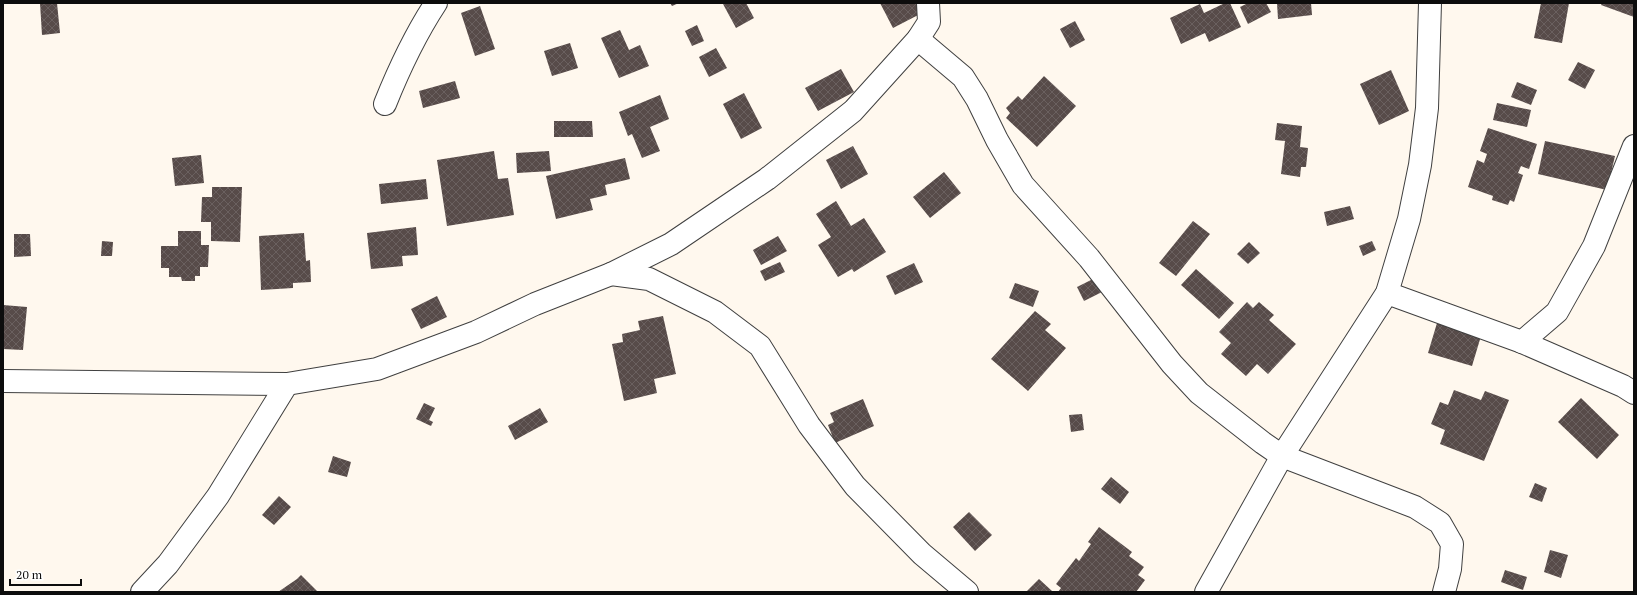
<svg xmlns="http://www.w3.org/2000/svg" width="1637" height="595" viewBox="0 0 1637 595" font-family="'PT Serif',serif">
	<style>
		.building { fill: url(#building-cross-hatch) }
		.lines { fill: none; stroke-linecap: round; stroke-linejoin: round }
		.minor-casing { stroke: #404040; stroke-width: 24 }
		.minor { stroke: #fff; stroke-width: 22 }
	</style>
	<defs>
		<pattern id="building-cross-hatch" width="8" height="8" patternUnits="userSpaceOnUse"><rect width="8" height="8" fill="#574b49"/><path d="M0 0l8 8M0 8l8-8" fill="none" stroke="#6a605f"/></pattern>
	</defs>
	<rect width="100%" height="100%" fill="#fff8ee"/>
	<g class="building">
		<polygon points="40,3 57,3 60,33 42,35"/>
		<polygon points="670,3 679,3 672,6"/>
		<polygon points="725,3 746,3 754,18 736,28 723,4"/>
		<polygon points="880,3 919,3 924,12 893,28"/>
		<polygon points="1225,3 1230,3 1241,27 1209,42 1205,33 1181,44 1170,18 1200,4 1204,13"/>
		<polygon points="1248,3 1266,3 1271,12 1248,24 1240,7"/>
		<polygon points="1277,3 1311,3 1312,15 1278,19"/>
		<polygon points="1541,3 1569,3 1562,43 1534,38"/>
		<polygon points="1602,3 1634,3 1634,17 1601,5"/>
		<polygon points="480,6 495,49 475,56 461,13"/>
		<polygon points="1075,21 1085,40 1070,48 1060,29"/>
		<polygon points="697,25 704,41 692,46 685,31"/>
		<polygon points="620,30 629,50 640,45 649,66 619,78 601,38"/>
		<polygon points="570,43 578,68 552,76 544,51"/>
		<polygon points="716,48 727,68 709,77 699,57"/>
		<polygon points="1578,62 1595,70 1585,89 1568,80"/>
		<polygon points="841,69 854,92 818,111 805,88"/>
		<polygon points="1391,70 1409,111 1379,125 1360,84"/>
		<polygon points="1044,76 1076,106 1037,147 1006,118 1010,113 1006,108 1018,96 1022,100"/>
		<polygon points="455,81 460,98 423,108 419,91"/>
		<polygon points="1517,82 1537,90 1531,105 1511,97"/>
		<polygon points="744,93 762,128 741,139 723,104"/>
		<polygon points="660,95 669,119 650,127 660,151 642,158 632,134 628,136 619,112"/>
		<polygon points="1497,103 1531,110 1527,127 1493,120"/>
		<polygon points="554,121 592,121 593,137 554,137"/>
		<polygon points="1277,123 1302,126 1300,147 1308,148 1306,167 1301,167 1300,177 1281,174 1285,141 1275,140"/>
		<polygon points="1488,128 1537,144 1529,169 1521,166 1518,173 1523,175 1514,202 1510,200 1508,205 1492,200 1493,196 1468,187 1477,160 1484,163 1487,154 1480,151"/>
		<polygon points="1545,141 1615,156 1607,190 1538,174"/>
		<polygon points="853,146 868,174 841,189 826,160"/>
		<polygon points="494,151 498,179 508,178 514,215 447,226 437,160"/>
		<polygon points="549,151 551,171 517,173 516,153"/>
		<polygon points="201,155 204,183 175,186 172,158"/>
		<polygon points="625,158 630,179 605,185 607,195 590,199 593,210 556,219 546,176"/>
		<polygon points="944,172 961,193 930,218 913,197"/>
		<polygon points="426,179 428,199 381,204 379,184"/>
		<polygon points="212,187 242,187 240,242 211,241 211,222 201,222 202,197 212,197"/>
		<polygon points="836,201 851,226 864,218 886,252 854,272 852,269 838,277 818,245 831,237 816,214"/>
		<polygon points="1350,206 1354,219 1327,226 1324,212"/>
		<polygon points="1193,221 1210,234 1176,276 1159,263"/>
		<polygon points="416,227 418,255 402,256 403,266 371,269 367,233"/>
		<polygon points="178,231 201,231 201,245 209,245 208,267 200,267 200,276 195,276 195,281 182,281 181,277 169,277 169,268 161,268 161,246 178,246"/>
		<polygon points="304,233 306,261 310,260 311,282 293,283 293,288 261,290 259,236"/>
		<polygon points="14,234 30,234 31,256 14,257"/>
		<polygon points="778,236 787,251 761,265 753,250"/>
		<polygon points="102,241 113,242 112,256 101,256"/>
		<polygon points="1372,241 1376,250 1363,256 1359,246"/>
		<polygon points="1249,242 1260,253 1248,264 1237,254"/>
		<polygon points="780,262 785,272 765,281 760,271"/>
		<polygon points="914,263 923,282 895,295 886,276"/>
		<polygon points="1196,269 1234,303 1219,319 1181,285"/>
		<polygon points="1097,277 1104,291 1084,301 1077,287"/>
		<polygon points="1015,283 1039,291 1033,307 1009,298"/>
		<polygon points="437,296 447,317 421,329 411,309"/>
		<polygon points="1247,302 1253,308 1259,302 1274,315 1269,320 1296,344 1268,374 1257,364 1246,376 1221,354 1231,343 1219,332"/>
		<polygon points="3,305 27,307 23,350 3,349"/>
		<polygon points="1035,311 1051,324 1045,330 1066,348 1028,391 991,359"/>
		<polygon points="663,316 676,374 654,379 657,393 624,401 612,344 623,342 622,334 640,330 638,321"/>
		<polygon points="1437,323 1481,336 1472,366 1428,353"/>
		<polygon points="1454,390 1481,400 1485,391 1509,400 1484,461 1440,444 1445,430 1431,424 1440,402 1448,405"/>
		<polygon points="1581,398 1619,435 1597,459 1558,422"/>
		<polygon points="863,399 874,426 835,443 828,425 834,422 830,413"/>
		<polygon points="424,403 435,408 429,420 433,422 431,426 416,419"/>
		<polygon points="540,408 548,422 515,440 508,426"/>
		<polygon points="1082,414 1084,430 1071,432 1069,415"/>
		<polygon points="333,456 351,462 347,477 328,472"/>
		<polygon points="1111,477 1129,492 1120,504 1101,489"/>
		<polygon points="1535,483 1547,488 1542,502 1529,497"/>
		<polygon points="279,496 291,507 274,525 262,515"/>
		<polygon points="969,512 992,535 975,551 953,527"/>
		<polygon points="1099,527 1132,552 1129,556 1144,567 1138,575 1145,580 1136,592 1058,592 1061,588 1056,584 1076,558 1079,561 1091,544 1088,542"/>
		<polygon points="1550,550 1568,555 1561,578 1544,572"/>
		<polygon points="1505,570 1527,577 1523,590 1501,582"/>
		<polygon points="301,575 318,592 278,592 297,579"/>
		<polygon points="1039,579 1052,591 1051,592 1026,592"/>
	</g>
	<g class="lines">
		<g class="minor-casing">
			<g id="minor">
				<polyline points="918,39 963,77 977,99 997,140 1023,185 1089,258 1172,364 1199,393 1263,443 1282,456 1415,507 1440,523 1452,544 1450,569 1444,592"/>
				<path d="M385 104C399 69 415 35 436 3"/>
				<polyline points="611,274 649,279 715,312 760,346 809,425 855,486 922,554 967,592"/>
				<polyline points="1387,293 1522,342 1623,386 1634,393"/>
				<polyline points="1522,342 1557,312 1594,246 1634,146"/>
				<polyline points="3,381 287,384 377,369 476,332 535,304 611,274 671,244 767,179 853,111 918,39 929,22 928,3"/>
				<polyline points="142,592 168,564 218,496 287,384"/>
				<polyline points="1206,592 1282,456 1387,293 1409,219 1420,165 1427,108 1430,3"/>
			</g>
		</g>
		<use href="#minor" class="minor"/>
	</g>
	<rect width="1637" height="595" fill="none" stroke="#0d0d0d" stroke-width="8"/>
	<path d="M10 579v6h71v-6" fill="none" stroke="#0d0d0d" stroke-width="2"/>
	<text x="16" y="579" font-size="12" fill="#0d0d0d" stroke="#ffffff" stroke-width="3" paint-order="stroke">20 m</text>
</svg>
